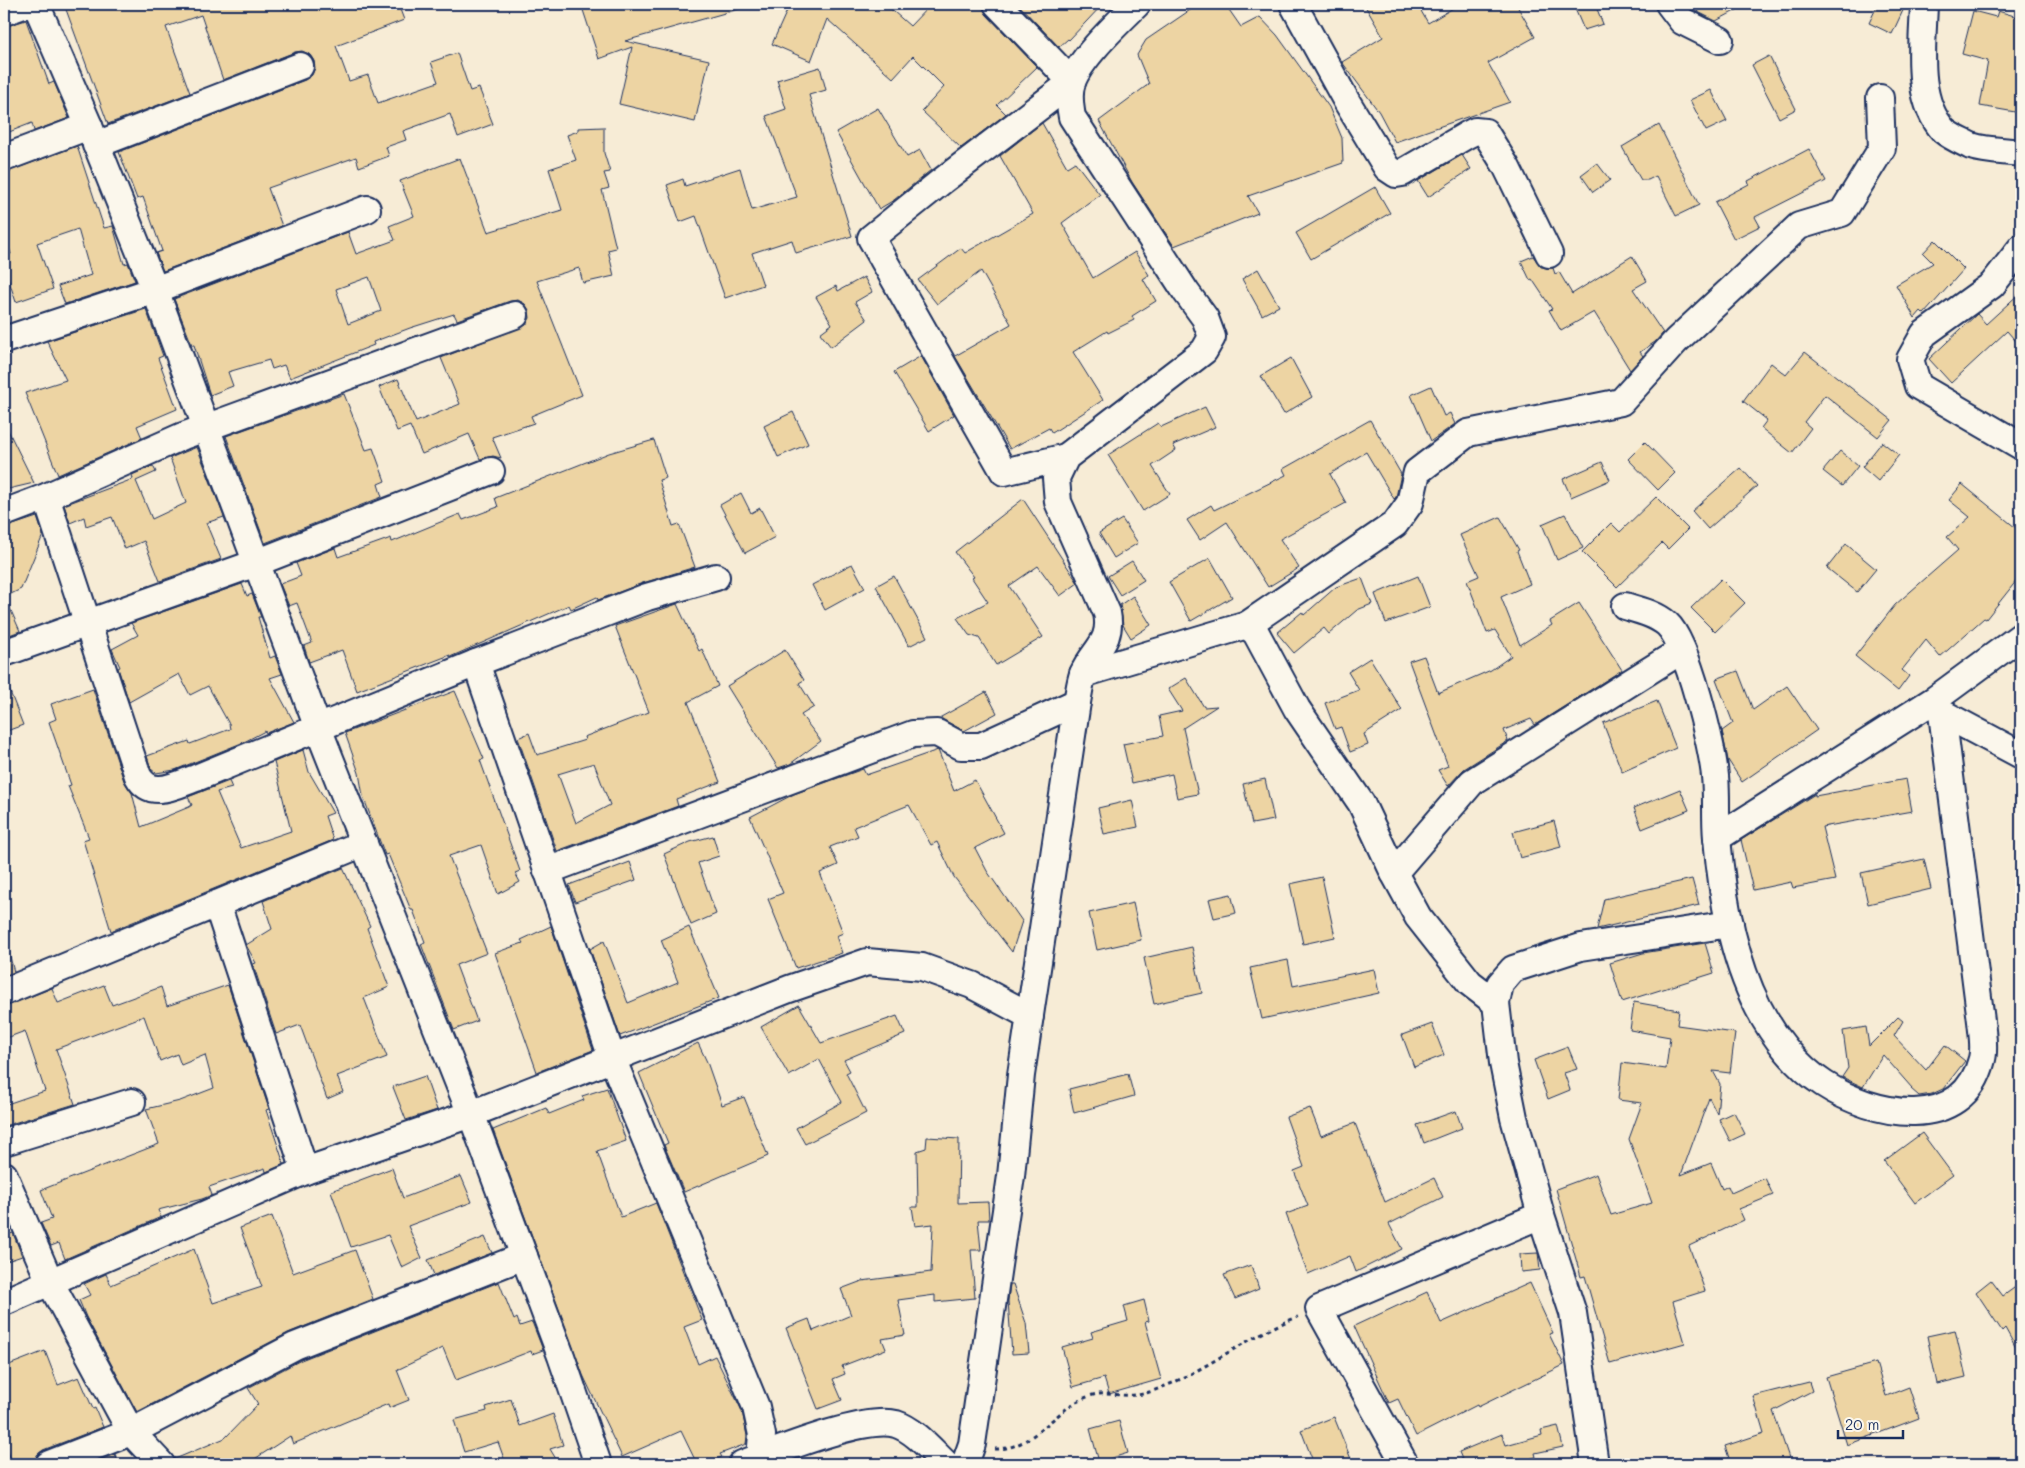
<svg xmlns="http://www.w3.org/2000/svg" width="2025" height="1468" viewBox="0 0 2025 1468" font-family="Mali,sans-serif">
	<style>
		.building { fill: #edd4a3; stroke: #1b2f5e; fill-rule: evenodd }
		.lines { fill: none; stroke-linecap: round; stroke-linejoin: round }
		.minor-casing { stroke: #1b2f5e; stroke-width: 30 }
		.path { stroke: #1b2f5e; stroke-width: 3; stroke-dasharray: 4 4; stroke-linecap: butt }
		.minor { stroke: #fbf7ec; stroke-width: 26 }
	</style>
	<rect width="100%" height="100%" fill="#f7ecd6"/>
	<filter id="ink" filterUnits="userSpaceOnUse"><feTurbulence type="fractalNoise" baseFrequency=".02" numOctaves="2"/><feDisplacementMap in="SourceGraphic" scale="10" xChannelSelector="R" yChannelSelector="G"/><feConvolveMatrix kernelMatrix="1 2 1 2 8 2 1 2 1" color-interpolation-filters="sRGB"/></filter>
	<g filter="url(#ink)">
		<g class="building">
			<polygon points="64,4 336,4 338,9 351,4 398,4 404,20 336,46 349,81 368,75 378,103 438,82 431,62 457,53 470,91 479,88 493,124 458,137 450,114 403,131 406,140 386,147 389,156 359,167 356,157 268,188 282,226 163,271 156,253 162,251 143,197 137,199 119,152 305,80 312,75 315,68 314,61 309,54 302,51 295,52 223,80 201,15 166,27 190,93 108,124"/>
			<polygon points="581,4 738,4 739,9 625,41 709,60 695,122 619,104 632,47 599,59"/>
			<polygon points="790,4 885,4 910,26 931,4 982,4 986,14 1037,67 997,105 1006,114 961,148 922,111 944,87 913,56 893,78 827,19 811,61 772,44"/>
			<polygon points="1018,4 1103,4 1069,40 1068,39 1059,47"/>
			<polygon points="1199,4 1225,4 1241,27 1260,17 1277,35 1329,107 1342,138 1343,163 1248,196 1258,213 1174,246 1132,182 1099,121 1149,84 1137,55 1146,40"/>
			<polygon points="1364,4 1417,4 1428,23 1460,4 1516,4 1535,37 1488,63 1510,102 1395,142 1379,112 1342,62 1383,37"/>
			<polygon points="1573,4 1595,4 1603,24 1584,30"/>
			<polygon points="1691,4 1748,4 1716,21 1698,12"/>
			<polygon points="1878,4 1906,4 1892,34 1869,23"/>
			<polygon points="1973,11 1996,17 1998,11 2021,18 2021,113 1980,106 1988,61 1962,54"/>
			<polygon points="26,20 49,84 54,82 69,118 34,131 32,123 4,134 4,27"/>
			<polygon points="1769,56 1796,109 1779,118 1752,65"/>
			<polygon points="820,67 826,90 809,95 852,236 796,253 792,240 752,253 763,285 725,298 696,216 680,222 667,185 683,179 685,186 740,168 752,210 797,197 766,116 786,109 777,80"/>
			<polygon points="1711,90 1727,121 1706,131 1690,100"/>
			<polygon points="878,108 907,157 920,150 931,170 894,200 879,209 836,132"/>
			<polygon points="1042,123 1067,167 1075,162 1100,195 1062,223 1093,278 1135,252 1149,275 1143,279 1156,301 1132,316 1134,320 1108,333 1107,331 1073,352 1103,400 1052,433 1049,428 1010,449 955,356 1011,324 981,271 937,304 918,280 961,248 965,253 1033,214 1000,156"/>
			<polygon points="1659,125 1699,205 1676,216 1656,176 1648,180 1641,180 1622,147"/>
			<path d="M604 127V153L610 172 604 173 609 188 602 190 616 248 608 250 614 276 583 283 579 268 537 281 582 395 531 416 534 423 492 437 501 458 493 456 480 459 469 434 422 454 410 426 397 431 379 387 398 379 416 422 460 404 441 358 526 325 530 318 529 310 525 304 518 300 510 301 457 320 454 314 410 328 373 342 374 345 290 378 284 365 272 369 269 360 228 372 233 386 210 395 194 345H192L174 299 348 232 356 254 395 240 389 226 414 216 400 181 460 158 488 232 562 210 549 169 576 160 567 135 578 131V128ZM369 277 381 311 348 324 336 289Z"/>
			<polygon points="77,146 104,228 113,226 124,264 128,263 135,281 65,304 58,286 91,275 78,229 37,243 53,289 16,302 4,266 4,257 11,254 4,231 4,173"/>
			<polygon points="1809,149 1826,181 1755,217 1760,226 1734,239 1715,202 1749,184 1748,181"/>
			<polygon points="1462,155 1471,169 1428,197 1418,181"/>
			<polygon points="1597,163 1610,180 1593,192 1581,175"/>
			<polygon points="1375,187 1390,213 1311,259 1296,233"/>
			<polygon points="1935,240 1964,269 1924,314 1921,311 1915,318 1896,285 1933,263 1923,253"/>
			<polygon points="1533,256 1541,267 1553,268 1555,274 1559,272 1572,294 1632,256 1647,281 1633,289 1663,333 1655,342 1640,352 1643,356 1630,370 1594,312 1561,331 1549,310 1552,309 1532,279 1530,280 1521,261"/>
			<polygon points="1258,269 1279,306 1262,315 1242,279"/>
			<polygon points="864,277 872,292 855,302 867,320 831,347 820,333 832,324 816,297 836,286 838,291"/>
			<polygon points="2021,292 2021,347 2007,331 1951,383 1929,359 1977,314 1986,324"/>
			<polygon points="146,309 163,356 158,358 177,409 137,426 142,438 58,475 25,393 66,380 47,341"/>
			<polygon points="1805,352 1892,420 1878,437 1825,395 1804,422 1811,428 1792,453 1761,428 1767,420 1743,401 1771,363 1786,375"/>
			<polygon points="921,356 954,415 929,431 894,372"/>
			<polygon points="1291,358 1312,397 1284,414 1261,376"/>
			<polygon points="1431,386 1444,416 1450,413 1455,424 1431,441 1411,395"/>
			<polygon points="344,394 366,450 373,448 385,481 378,484 382,497 265,543 226,436"/>
			<polygon points="1205,407 1215,427 1173,445 1176,450 1152,466 1170,494 1143,511 1108,455 1158,423 1161,427"/>
			<polygon points="793,412 808,444 778,457 764,426"/>
			<polygon points="1370,420 1401,474 1396,497 1394,499 1366,452 1330,474 1346,503 1280,539 1299,568 1268,587 1227,522 1200,540 1187,520 1211,505 1214,510 1286,475 1283,469"/>
			<polygon points="4,422 34,483 4,490"/>
			<polygon points="654,440 666,478 659,480 673,526 679,524 695,567 643,583 598,600 597,597 571,609 569,605 450,657 450,655 357,691 342,650 309,662 304,646 312,643 297,603 289,606 280,584 301,576 296,563 335,548 338,557 391,538 392,542 460,514 463,520 498,507 495,498 609,453"/>
			<polygon points="1645,442 1675,473 1658,490 1628,459"/>
			<polygon points="1882,442 1899,455 1878,481 1862,467"/>
			<polygon points="197,447 224,517 206,523 221,559 160,581 144,541 125,549 112,517 86,526 84,517 70,523 64,505 133,479 132,475 153,466 156,472 136,481 152,519 186,503 170,458"/>
			<polygon points="1840,451 1858,466 1842,486 1823,471"/>
			<polygon points="1602,462 1610,480 1571,497 1563,479"/>
			<polygon points="1741,468 1757,486 1708,529 1692,511"/>
			<polygon points="1962,484 2021,532 2021,575 1986,619 1984,618 1940,657 1926,640 1902,670 1909,676 1898,691 1855,656 1895,605 1958,550 1947,537 1970,517 1949,500"/>
			<polygon points="741,493 751,513 760,508 775,537 745,553 720,505"/>
			<polygon points="1656,497 1688,529 1668,549 1662,543 1617,587 1582,552 1611,523 1620,532"/>
			<polygon points="1023,499 1078,583 1060,596 1038,566 1009,586 1043,637 996,665 979,638 969,635 957,618 988,602 972,578 974,577 955,552"/>
			<polygon points="1565,514 1583,548 1557,560 1542,524"/>
			<polygon points="37,517 43,535 21,589 5,597 20,631 4,637 4,528"/>
			<polygon points="1500,517 1519,550 1517,551 1530,584 1501,597 1520,645 1552,625 1550,621 1579,603 1622,670 1535,725 1531,719 1504,730 1508,741 1464,769 1448,786 1438,770 1448,766 1409,661 1424,656 1438,693 1491,670 1511,656 1495,630 1487,633 1467,581 1479,576 1460,535"/>
			<polygon points="1122,519 1138,543 1114,558 1099,533"/>
			<polygon points="1846,544 1876,569 1857,592 1827,568"/>
			<polygon points="1210,558 1232,597 1191,621 1169,582"/>
			<polygon points="1132,561 1144,580 1120,595 1108,576"/>
			<polygon points="852,564 865,588 825,610 812,585"/>
			<polygon points="894,576 927,637 909,646 876,586"/>
			<polygon points="1418,576 1430,607 1386,623 1375,594"/>
			<polygon points="1362,578 1372,604 1357,610 1329,634 1324,628 1294,653 1277,633 1302,612 1304,615 1336,587"/>
			<polygon points="1721,579 1745,603 1715,632 1691,608"/>
			<polygon points="242,584 247,596 252,594 261,617 258,617 270,658 275,656 282,674 270,678 294,722 266,733 265,731 244,742 175,770 156,773 151,769 147,756 189,741 190,744 230,729 229,724 208,686 190,695 179,674 129,702 118,668 120,667 112,649 138,635 131,623"/>
			<polygon points="1133,596 1151,625 1131,638 1123,625 1120,605"/>
			<path d="M677 604 699 651 702 649 718 686 688 702 720 782 676 799 678 806 557 851 518 738 529 733 537 755 585 740 584 737 649 712 615 626ZM594 763 610 805 576 823 558 774Z"/>
			<polygon points="785,650 804,680 799,683 814,707 801,715 821,741 790,764 778,768 727,686"/>
			<polygon points="1370,658 1402,710 1364,734 1368,745 1350,752 1341,727 1335,729 1325,703 1359,690 1348,672"/>
			<polygon points="1738,671 1753,710 1787,686 1817,730 1742,782 1728,760 1722,731 1733,723 1716,679"/>
			<polygon points="1186,678 1204,707 1217,706 1183,728 1198,794 1177,798 1172,774 1132,783 1123,744 1163,736 1159,716 1182,711 1168,689"/>
			<polygon points="5,679 23,725 4,732 4,680"/>
			<polygon points="93,689 124,781 132,793 141,827 189,807 192,805 188,797 229,781 232,788 217,792 241,848 291,831 274,762 303,750 309,772 333,813 325,816 333,840 111,931 83,840 89,838 68,786 71,785 49,722 56,719 51,704"/>
			<polygon points="455,691 484,759 480,760 520,871 515,873 520,882 498,894 481,845 449,856 487,953 456,965 477,1021 454,1030 421,944 425,942 413,910 411,910 388,854 385,855 363,796 359,773 345,733"/>
			<polygon points="986,692 997,713 964,731 942,719 941,717"/>
			<polygon points="1657,701 1676,748 1622,772 1603,723"/>
			<polygon points="938,750 954,791 975,780 1004,833 975,848 987,871 1022,921 1012,952 954,877 937,842 931,845 909,805 854,827 858,836 830,847 838,865 820,873 843,933 836,936 842,953 796,968 768,899 783,893 750,817 794,794 863,769 866,775"/>
			<polygon points="1265,779 1274,820 1252,824 1243,784"/>
			<polygon points="1906,779 1912,811 1822,827 1835,880 1793,888 1791,882 1753,890 1741,840 1815,794 1815,796"/>
			<polygon points="1680,789 1689,810 1642,829 1634,808"/>
			<polygon points="1132,800 1138,827 1104,834 1098,808"/>
			<polygon points="1554,821 1561,847 1520,858 1513,832"/>
			<polygon points="713,836 719,856 698,863 716,914 691,925 664,854 690,842"/>
			<polygon points="1924,859 1931,889 1868,904 1861,873"/>
			<polygon points="630,862 636,880 575,902 569,885"/>
			<polygon points="343,868 370,926 367,928 389,987 364,998 387,1057 337,1076 343,1092 327,1099 300,1025 276,1034 253,964 256,963 246,945 272,929 263,901"/>
			<polygon points="1322,877 1335,937 1303,944 1290,884"/>
			<polygon points="1692,879 1699,905 1597,929 1604,899"/>
			<polygon points="1231,894 1236,913 1214,918 1209,899"/>
			<polygon points="1133,903 1141,940 1097,950 1089,913"/>
			<polygon points="551,926 593,1050 537,1072 495,953 523,943 521,940"/>
			<polygon points="689,927 719,998 620,1036 590,949 604,941 628,1003 678,982 661,940"/>
			<polygon points="1705,943 1714,973 1622,1002 1610,963 1643,953"/>
			<polygon points="1192,947 1202,993 1154,1004 1144,958"/>
			<polygon points="9,953 14,972 4,976 4,954"/>
			<polygon points="1288,960 1293,986 1374,969 1379,993 1262,1019 1250,968"/>
			<polygon points="104,985 112,1005 161,987 167,1006 228,985 269,1109 266,1110 284,1164 266,1172 265,1168 209,1187 212,1195 202,1199 158,1210 161,1217 65,1259 59,1243 51,1246 41,1223 52,1219 41,1190 159,1144 146,1109 180,1101 214,1088 205,1055 181,1065 177,1054 160,1061 144,1016 56,1049 75,1104 4,1126 4,1105 45,1091 25,1031 4,1039 4,1007 52,988 58,1003"/>
			<polygon points="1634,1002 1679,1010 1677,1025 1735,1033 1730,1073 1713,1071 1720,1084 1717,1114 1709,1098 1681,1175 1711,1163 1722,1189 1728,1186 1731,1193 1765,1178 1773,1195 1739,1209 1744,1220 1689,1246 1705,1291 1673,1301 1685,1343 1610,1364 1585,1276 1581,1277 1556,1189 1596,1174 1611,1215 1652,1203 1629,1139 1642,1103 1618,1100 1622,1063 1666,1069 1670,1037 1630,1030"/>
			<polygon points="799,1005 821,1043 897,1016 905,1034 844,1060 850,1071 846,1073 866,1113 805,1144 796,1128 842,1102 819,1059 789,1076 761,1027"/>
			<polygon points="1898,1017 1903,1021 1894,1036 1926,1070 1945,1045 1965,1061 1943,1089 1932,1094 1919,1096 1911,1089 1912,1088 1883,1055 1863,1087 1842,1077 1848,1068 1843,1031 1866,1027 1869,1046"/>
			<polygon points="1432,1024 1444,1055 1414,1067 1402,1035"/>
			<polygon points="698,1043 707,1062 722,1105 744,1097 768,1156 684,1192 664,1145 668,1143 639,1073"/>
			<polygon points="1568,1047 1577,1069 1564,1073 1570,1090 1548,1099 1534,1060"/>
			<polygon points="1128,1074 1134,1096 1074,1113 1069,1089"/>
			<polygon points="425,1076 437,1110 406,1120 393,1087"/>
			<polygon points="607,1088 626,1141 597,1151 621,1217 656,1203 702,1320 684,1327 698,1364 715,1356 742,1411 747,1436 746,1444 720,1454 722,1457 705,1464 697,1464 681,1431 622,1457 583,1375 493,1130 546,1108 549,1114 584,1100 582,1096"/>
			<polygon points="1310,1108 1321,1136 1355,1123 1385,1202 1434,1178 1443,1197 1389,1224 1402,1249 1356,1272 1350,1256 1308,1274 1286,1214 1308,1206 1294,1171 1304,1167 1286,1117"/>
			<polygon points="1456,1111 1462,1128 1424,1143 1417,1125"/>
			<polygon points="1734,1112 1745,1134 1730,1141 1719,1119"/>
			<polygon points="1922,1133 1953,1175 1915,1203 1884,1161"/>
			<polygon points="927,1137 959,1139 958,1203 988,1202 989,1220 978,1220 981,1250 971,1250 975,1298 935,1302 935,1295 898,1300 905,1335 882,1339 886,1349 842,1366 845,1374 833,1379 842,1400 818,1409 786,1328 809,1319 813,1331 851,1315 841,1289 862,1281 931,1272 933,1224 915,1226 912,1207 918,1207 917,1151 926,1148"/>
			<polygon points="392,1168 403,1198 461,1176 472,1202 408,1226 422,1258 402,1268 388,1235 351,1247 331,1191"/>
			<polygon points="272,1216 293,1273 355,1250 373,1299 288,1333 137,1412 86,1317 79,1300 90,1295 84,1284 106,1274 111,1285 194,1249 213,1303 262,1287 240,1228"/>
			<polygon points="13,1233 22,1256 4,1262 4,1236"/>
			<polygon points="485,1237 492,1253 434,1275 428,1260"/>
			<polygon points="1538,1253 1540,1270 1521,1272 1520,1254"/>
			<polygon points="1251,1265 1259,1289 1235,1299 1224,1275"/>
			<polygon points="1991,1280 2003,1296 2021,1283 2021,1357 2005,1328 2002,1331 1976,1292"/>
			<polygon points="499,1282 514,1320 517,1318 520,1326 532,1322 543,1350 532,1354 531,1351 456,1380 443,1348 397,1370 409,1400 389,1408 388,1404 293,1444 290,1436 247,1464 176,1464 175,1459 225,1438 258,1404 248,1388 301,1360"/>
			<polygon points="1530,1283 1553,1333 1549,1334 1564,1365 1478,1407 1477,1405 1416,1436 1398,1399 1389,1403 1354,1326 1427,1292 1441,1323"/>
			<polygon points="1010,1284 1013,1284 1026,1323 1029,1353 1012,1354 1008,1301"/>
			<polygon points="1144,1300 1149,1321 1145,1322 1161,1379 1109,1394 1104,1378 1073,1387 1062,1347 1093,1338 1091,1332 1128,1321 1124,1306"/>
			<polygon points="1955,1330 1966,1377 1937,1384 1927,1336"/>
			<polygon points="45,1351 58,1385 79,1377 93,1409 95,1408 103,1427 43,1450 37,1455 34,1464 13,1464 4,1442 4,1367"/>
			<polygon points="1876,1363 1886,1396 1909,1387 1919,1418 1847,1445 1826,1377"/>
			<polygon points="1809,1382 1812,1391 1773,1411 1789,1458 1771,1464 1731,1464 1725,1446 1764,1433 1753,1396"/>
			<polygon points="511,1399 520,1426 553,1414 563,1445 550,1449 559,1464 506,1464 498,1442 464,1452 454,1420 487,1411 486,1407"/>
			<polygon points="1334,1417 1353,1464 1314,1464 1301,1430"/>
			<polygon points="1119,1421 1128,1453 1099,1462 1090,1429"/>
			<polygon points="1558,1426 1563,1447 1535,1453 1536,1457 1510,1464 1464,1464 1459,1452 1502,1434 1506,1445 1542,1435 1541,1430"/>
			<polygon points="115,1454 119,1464 90,1464"/>
		</g>
		<g class="lines">
			<g class="minor-casing">
				<g id="minor">
					<polyline points="36,4 89,126 155,290 318,728 476,1127 561,1356 598,1464"/>
					<polyline points="997,4 1072,82 942,181 871,238 1004,472 1066,457"/>
					<polyline points="1293,4 1347,102 1387,168 1396,174 1402,173 1467,135 1475,131 1485,132 1506,166 1549,254"/>
					<polyline points="1669,4 1682,21 1720,40"/>
					<path d="M1924 4C1923 43 1914 99 1944 131 1951 137 1963 142 1971 146 1986 151 2006 151 2021 153"/>
					<polyline points="4,12 26,4"/>
					<polyline points="96,145 300,66"/>
					<polyline points="4,158 89,126"/>
					<polyline points="2021,248 1992,285 1924,334 1910,359 1918,386 2021,446"/>
					<polyline points="4,340 155,290 367,209"/>
					<path d="M46 497 138 776C151 800 176 785 196 778L476 663 647 597 716 577"/>
					<polyline points="4,513 46,497 183,436 515,315"/>
					<path d="M1625 606C1639 610 1656 614 1667 624 1688 643 1712 746 1715 776 1717 796 1715 817 1717 838 1722 895 1732 956 1758 1007 1773 1036 1796 1066 1824 1084 1873 1116 1963 1135 1982 1059 1985 1048 1982 1032 1981 1021L1942 713"/>
					<polyline points="1247,625 1395,524 1410,503 1417,472 1468,433 1621,402 1676,341 1799,226 1842,213 1882,148 1880,98"/>
					<polyline points="4,653 256,563 491,471"/>
					<polyline points="476,663 612,1058 756,1407 762,1435 760,1458"/>
					<polyline points="1083,674 1247,625 1256,633 1297,709 1361,803 1394,873 1418,917 1470,983 1496,1003"/>
					<polyline points="1935,703 1942,713 2021,755"/>
					<polyline points="1717,838 1934,700 2021,636"/>
					<polyline points="547,871 913,734 937,733 961,746 981,746 1077,702"/>
					<polyline points="1394,873 1472,782 1682,650"/>
					<polyline points="217,904 305,1171"/>
					<polyline points="4,992 364,843"/>
					<polyline points="4,1142 132,1102"/>
					<polyline points="4,1175 50,1282 131,1432 161,1464"/>
					<polyline points="4,1302 305,1171 471,1114 789,989 867,962 922,967 972,985 1030,1016"/>
					<polyline points="49,1464 131,1432 295,1346 524,1256"/>
					<path d="M742 1464C774 1452 865 1415 896 1424 915 1430 932 1451 946 1464"/>
					<path d="M965 1464 972 1444 1011 1176 1021 1075 1077 702C1079 693 1080 682 1083 674 1093 650 1113 643 1107 613L1058 502 1056 478 1066 457 1204 351 1212 337 1205 318 1186 292 1072 117C1070 106 1068 93 1072 82 1081 57 1118 23 1137 4"/>
					<polyline points="1405,1464 1319,1309 1541,1215"/>
					<polyline points="1595,1464 1573,1313 1541,1215 1514,1118 1503,1063 1496,1003 1500,984 1513,969 1581,947 1730,924"/>
				</g>
			</g>
			<path class="path" d="M995 1449C1035 1450 1056 1405 1093 1395 1107 1391 1127 1399 1146 1393 1199 1377 1245 1336 1298 1317"/>
			<use href="#minor" class="minor"/>
		</g>
	</g>
	<rect width="2025" height="1468" fill="none" stroke="#fbf7ec" stroke-width="20"/>
	<rect x="10" y="10" width="2005" height="1448" fill="none" stroke="#1b2f5e" stroke-width="2" filter="url(#ink)"/>
	<path d="M1838 1430v8h65v-8" fill="none" stroke="#1b2f5e" stroke-width="2.5"/>
	<text x="1845" y="1430" font-size="15" fill="#1b2f5e" stroke="#fbf7ec" stroke-width="4" paint-order="stroke">20 m</text>
</svg>
